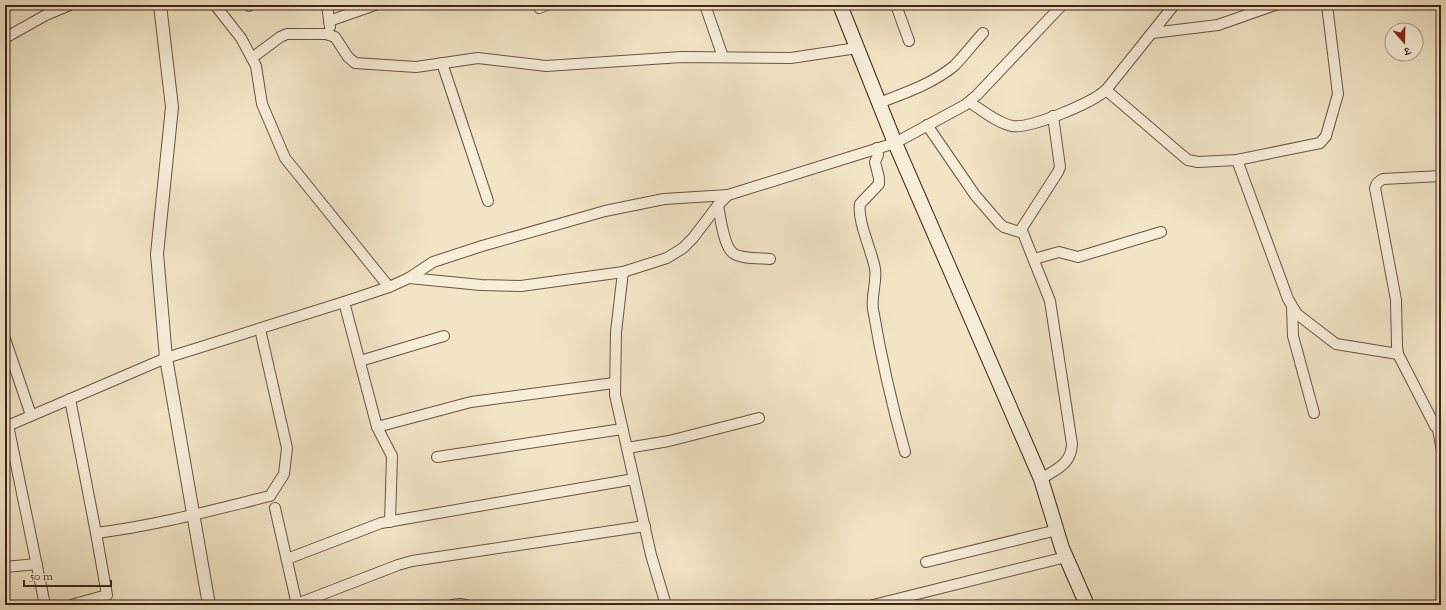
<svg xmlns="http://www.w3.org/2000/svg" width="1446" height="610" viewBox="0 0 1446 610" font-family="'Sorts Mill Goudy','Noto Serif Devanagari',serif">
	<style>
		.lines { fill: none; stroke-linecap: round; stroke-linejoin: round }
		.service-casing { stroke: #6c5444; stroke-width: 7 }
		.minor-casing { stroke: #6c5444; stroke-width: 12 }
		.tertiary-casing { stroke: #6c5444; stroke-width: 14 }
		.secondary-casing { stroke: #402318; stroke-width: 16 }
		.service { stroke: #f7eeda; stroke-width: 5 }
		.minor { stroke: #f7eeda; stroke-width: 10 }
		.tertiary { stroke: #f7eeda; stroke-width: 12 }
		.secondary { stroke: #f7eeda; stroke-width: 14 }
	</style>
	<rect width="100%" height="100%" fill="#f2e5c6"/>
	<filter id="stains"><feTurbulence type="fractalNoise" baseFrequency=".005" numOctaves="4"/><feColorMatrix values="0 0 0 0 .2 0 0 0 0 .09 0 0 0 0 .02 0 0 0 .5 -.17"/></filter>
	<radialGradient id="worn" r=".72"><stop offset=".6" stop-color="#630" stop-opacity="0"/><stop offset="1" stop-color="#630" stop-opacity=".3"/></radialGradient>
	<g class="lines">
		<g class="service-casing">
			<polyline id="service" points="1435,427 1441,459"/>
		</g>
		<g class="minor-casing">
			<g id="minor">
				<polyline points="215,5 241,38 256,66 262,104 285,158 389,287"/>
				<polyline points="248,5 249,6"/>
				<polyline points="327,5 330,27"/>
				<polyline points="705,5 723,57"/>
				<polyline points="896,5 909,41"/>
				<polyline points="539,8 547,5"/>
				<polyline points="329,21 375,5"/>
				<polyline points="1152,33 1218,25 1275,5"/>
				<polyline points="5,38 46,15 70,5"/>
				<polyline points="252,58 280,37 287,34 326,34 335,37 348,57 355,63 416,67 478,58 546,66 682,57 791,58 857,48"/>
				<polyline points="442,63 488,201"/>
				<polyline points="1106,90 1183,156 1188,160 1198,162 1237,160 1320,143 1326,136 1338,94 1327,5"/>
				<path d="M969 102C982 110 997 123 1012 126 1030 129 1092 103 1106 90L1174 5"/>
				<path d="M879 103C905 93 932 84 954 66 964 56 973 44 983 33"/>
				<path d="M927 125 975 195 1000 224 1004 227 1023 233 1050 301 1072 444C1071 465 1056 469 1041 479"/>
				<path d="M877 148 878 155 875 162 879 178V184L860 204C857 221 872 251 875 269 877 282 871 295 873 309 881 357 892 405 905 452"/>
				<polyline points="1237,160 1288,299 1297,314 1336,344 1398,354"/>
				<path d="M1441 176 1383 179C1379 181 1376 183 1375 188L1396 300 1397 346 1398 354 1435 426 1441 431"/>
				<path d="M718 205C720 216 724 247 733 253 740 259 760 258 770 259"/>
				<polyline points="1020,231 1058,172 1060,167 1053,116"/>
				<polyline points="1034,259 1059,252 1078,257 1161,232"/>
				<polyline points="623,272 616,332 615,395 651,555 666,605"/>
				<polyline points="409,278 433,262 482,246 605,211 664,199 728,195"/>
				<polyline points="344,302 377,427 392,456 390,522"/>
				<polyline points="1292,307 1293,336 1314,413"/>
				<polyline points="5,339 31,415"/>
				<polyline points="360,361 444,336"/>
				<polyline points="70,399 96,533 107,595 71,605"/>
				<polyline points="8,425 45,605"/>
				<polyline points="5,427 166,358 344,302 389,287 409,278 481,285 521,286 623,272 667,258 683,248 693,238 718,205 728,195 895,143 965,105 977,95 1062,5"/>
				<polyline points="377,427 471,402 614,383"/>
				<polyline points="627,448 669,441 759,418"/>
				<polyline points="437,457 622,429"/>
				<polyline points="275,508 297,605"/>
				<path d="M96 533C155 526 213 510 270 496L284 474 287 448 260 329"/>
				<polyline points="287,559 381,523 634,479"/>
				<polyline points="926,562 1057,530"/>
				<polyline points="5,567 37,564"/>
				<polyline points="297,604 398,565 412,561 645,526"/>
				<polyline points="452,605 460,604 466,605"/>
				<polyline points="873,605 1066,557"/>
			</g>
		</g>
		<g class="tertiary-casing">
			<polyline id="tertiary" points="160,5 172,107 157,254 166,358 209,605"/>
		</g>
		<g class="secondary-casing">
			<polyline id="secondary" points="840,5 895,143 1041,479 1062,548 1087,605"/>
		</g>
		<use href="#service" class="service"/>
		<use href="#minor" class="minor"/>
		<use href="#tertiary" class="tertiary"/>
		<use href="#secondary" class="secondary"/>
	</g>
	<rect width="1446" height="610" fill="none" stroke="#f2e5c6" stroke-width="20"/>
	<rect x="6" y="6" width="1434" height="598" fill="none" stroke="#402318" stroke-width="2"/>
	<rect x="10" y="10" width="1426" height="590" fill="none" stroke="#402318"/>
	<g transform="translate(1404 42) rotate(160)"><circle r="19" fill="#f7eeda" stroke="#ae9d8c"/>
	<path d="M0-3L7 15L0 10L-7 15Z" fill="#8f2418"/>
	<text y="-6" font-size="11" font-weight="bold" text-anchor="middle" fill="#402318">उ</text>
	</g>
	<path d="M24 580v6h87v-6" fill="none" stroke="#402318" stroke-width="2"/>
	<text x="30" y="580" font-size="12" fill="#402318" stroke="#f7eeda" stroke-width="3" paint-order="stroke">50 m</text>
	<rect width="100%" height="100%" filter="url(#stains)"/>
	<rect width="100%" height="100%" fill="url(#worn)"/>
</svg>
